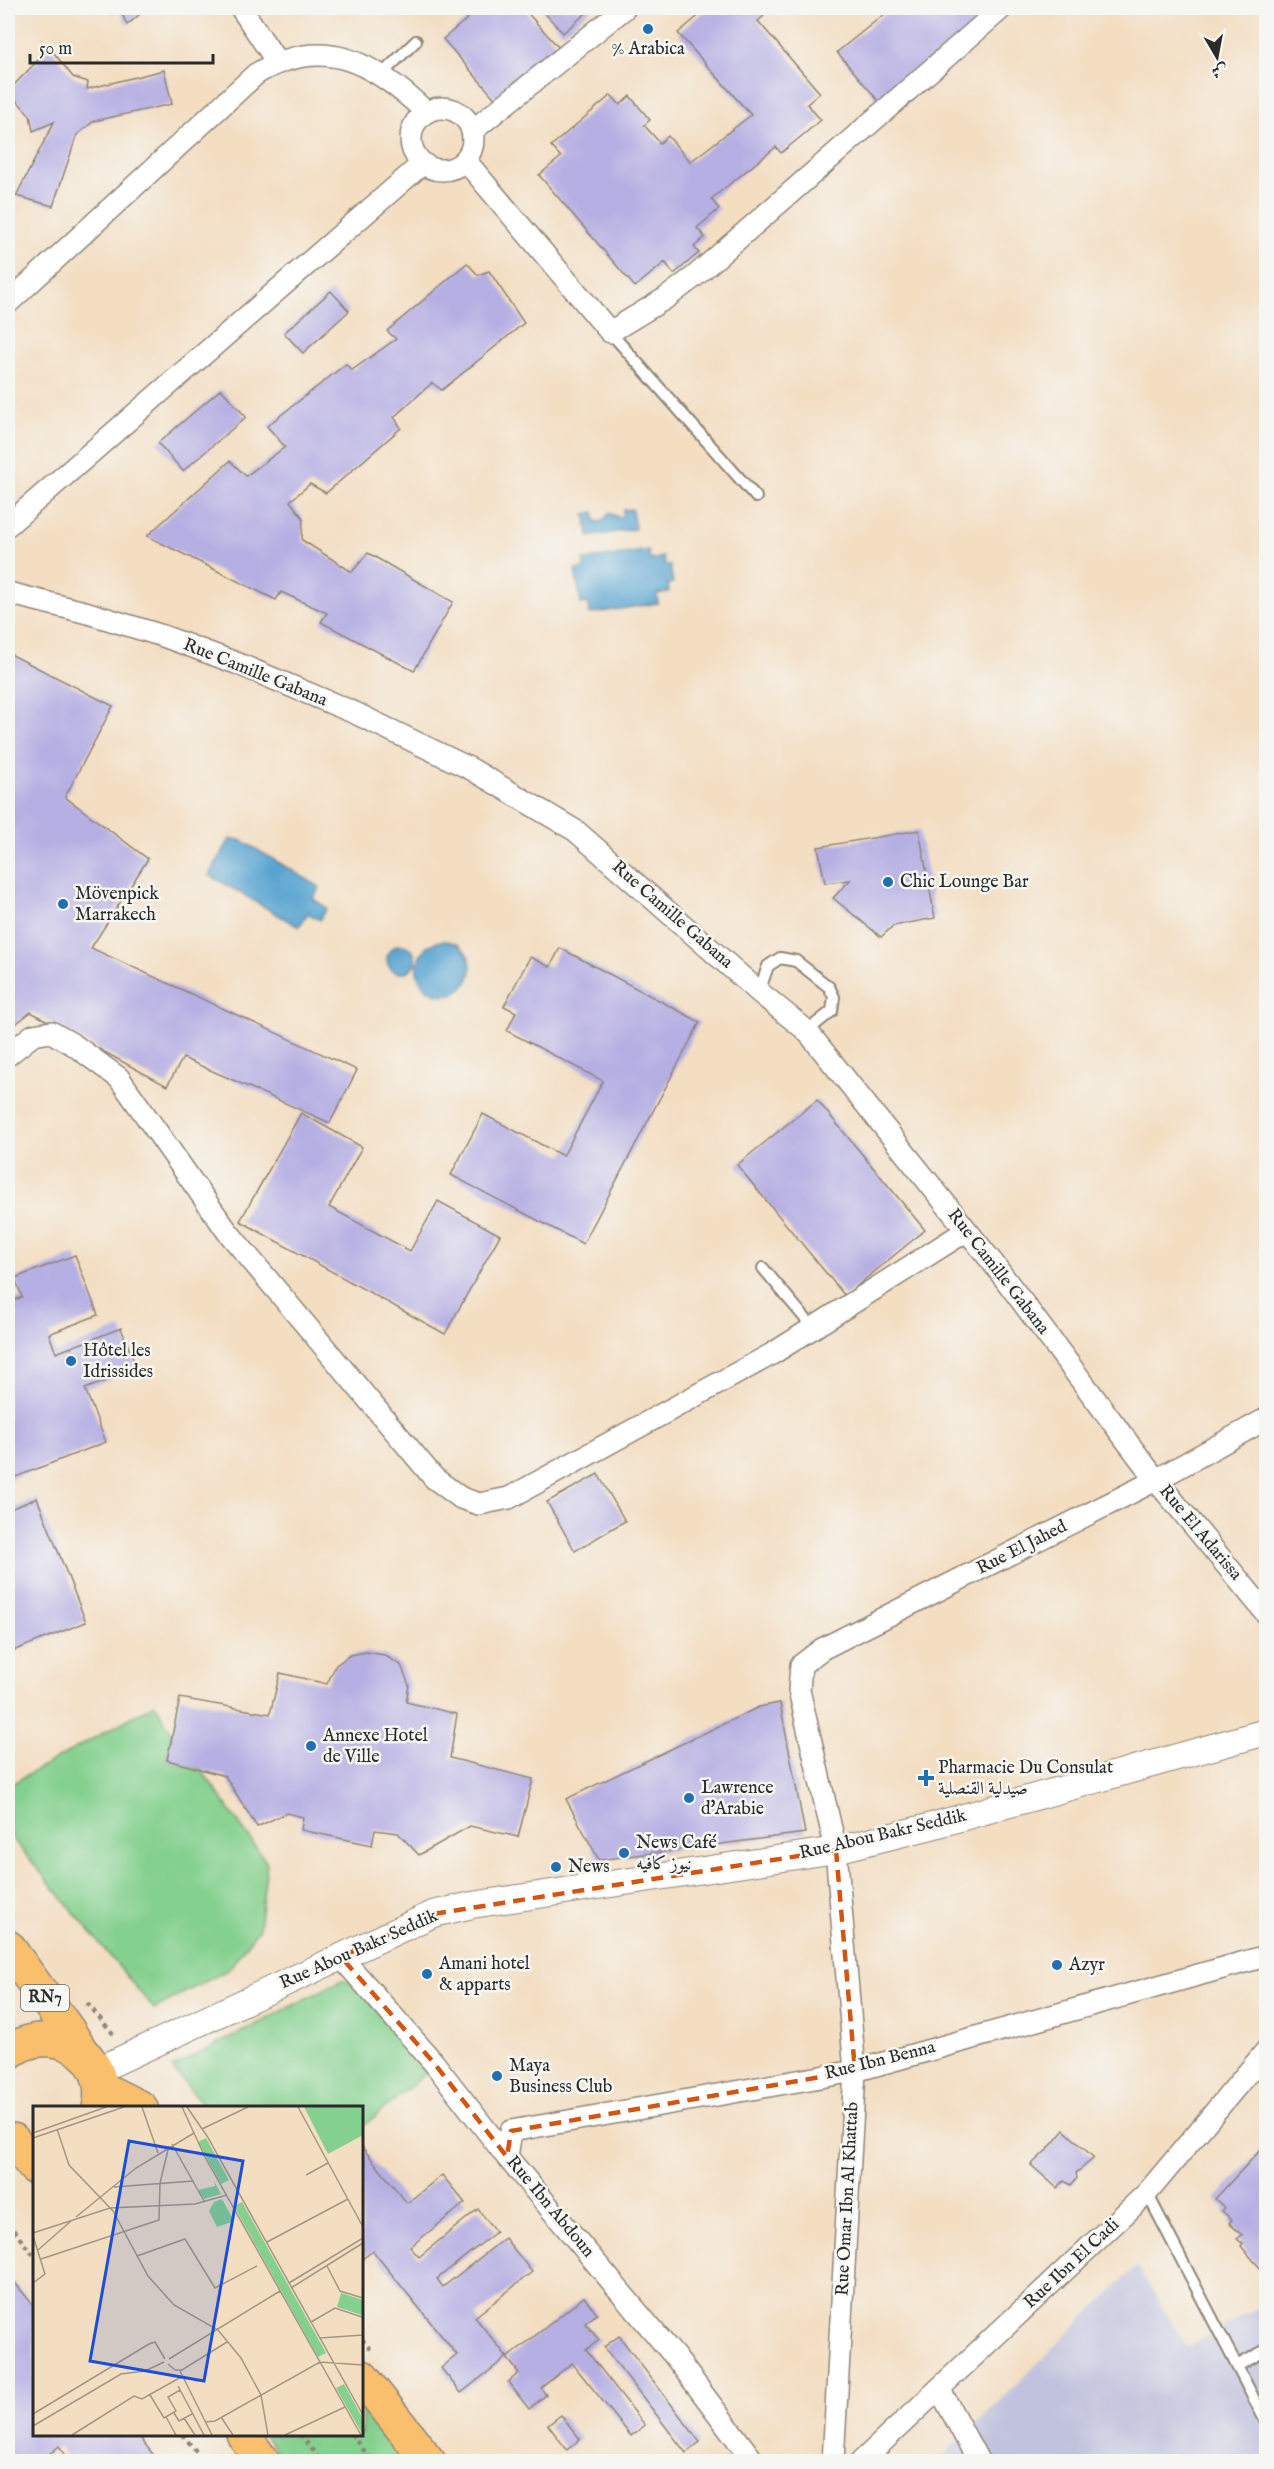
<svg xmlns="http://www.w3.org/2000/svg" width="1274" height="2469" viewBox="0 0 1274 2469" font-family="'IM FELL English',Amiri,serif">
	<style>
		.industrial { fill: #c1c2dd }
		.green { fill: #84d08e; stroke: #587e5c; stroke-width: 1.5 }
		.water { fill: #57a3d0; stroke: #41677e; stroke-width: 1.5 }
		.building { fill: #b6afe3 }
		.lines { fill: none; stroke-linecap: round; stroke-linejoin: round }
		.service-casing { stroke: #8f8476; stroke-width: 14 }
		.minor-casing { stroke: #8f8476; stroke-width: 24 }
		.tertiary-casing { stroke: #8f8476; stroke-width: 28 }
		.primary-casing { stroke: #8f8476; stroke-width: 36 }
		.path { stroke: #8f8476; stroke-width: 4; stroke-dasharray: 4.5 4.5; stroke-linecap: butt }
		.service { stroke: #fff; stroke-width: 10 }
		.minor { stroke: #fff; stroke-width: 21 }
		.tertiary { stroke: #fff; stroke-width: 26 }
		.primary { stroke: #f9bf6d; stroke-width: 33 }
		.marked { fill: none; stroke: #d5540f; stroke-width: 4.5; stroke-dasharray: 12 8; stroke-linejoin: round }
		.poi-dot { fill: #1f6fb2; stroke: #f6f6f2; stroke-width: 2 }
		.labels { text-anchor: middle; dominant-baseline: central; stroke-width: 5; stroke-linejoin: round; paint-order: stroke }
		.shield { fill: #f6f6f2; stroke: #686867; stroke-width: 1.5 }
		.shield-label { font-size: 16px; font-weight: bold; fill: #2b2b2b }
		.poi-label { font-size: 18px; fill: #2b2b2b; stroke: #f6f6f2; text-anchor: start }
		.street-label { font-size: 18px; fill: #2b2b2b; stroke: #f6f6f2 }
		.inset-road { fill: none; stroke: #a39686; stroke-width: 1.5 }
		.view { fill: #1d4ed8; fill-opacity: 0.15; stroke: #1d4ed8; stroke-width: 3 }
		.inset-edge { fill: none; stroke: #2b2b2b; stroke-width: 3 }
	</style>
	<rect width="100%" height="100%" fill="#f6f6f2"/>
	<filter id="ink" filterUnits="userSpaceOnUse"><feTurbulence type="fractalNoise" baseFrequency=".0167" numOctaves="2"/><feDisplacementMap in="SourceGraphic" scale="12" xChannelSelector="R" yChannelSelector="G"/><feConvolveMatrix kernelMatrix="1 2 1 2 8 2 1 2 1" color-interpolation-filters="sRGB"/></filter>
	<filter id="wash" filterUnits="userSpaceOnUse"><feTurbulence type="fractalNoise" baseFrequency=".008" numOctaves="4" result="noise"/><feDisplacementMap in="SourceGraphic" scale="24" xChannelSelector="R" yChannelSelector="G"/><feGaussianBlur stdDeviation="1.35" result="paint"/><feColorMatrix in="noise" values="0 0 0 0 0 0 0 0 0 0 0 0 0 0 0 0 0 1.4 0 .05"/><feComposite in="paint" operator="in"/></filter>
	<g filter="url(#wash)">
		<rect width="100%" height="100%" fill="#f3dec2"/>
		<polygon class="industrial" points="1137,2266 1187,2347 1266,2303 1266,2461 937,2462"/>
		<g class="green">
			<polygon points="155,1704 172,1733 167,1760 201,1769 267,1863 259,1928 229,1969 154,2009 8,1833 8,1786"/>
			<polygon points="342,1980 355,1984 428,2072 362,2127 362,2108 205,2107 172,2068"/>
			<polygon points="362,2396 415,2461 285,2461 263,2435 362,2434"/>
		</g>
		<g class="water">
			<polygon points="632,509 635,529 589,537 585,514 594,512 596,522 602,521 610,513 618,517 623,516 623,510"/>
			<polygon points="648,550 650,560 663,557 665,565 670,565 673,583 668,584 669,592 657,594 658,603 590,614 588,603 581,604 575,570 585,568 583,560"/>
			<polygon points="230,839 241,840 320,887 313,899 327,908 320,920 308,913 299,927 209,875"/>
			<circle cx="444" cy="968" r="27"/>
			<circle cx="401" cy="959" r="14"/>
		</g>
		<g id="blocks">
			<g class="building">
				<polygon points="107,8 147,8 127,25 119,8 112,13"/>
				<polygon points="480,8 523,8 560,49 498,102 443,39"/>
				<polygon points="540,8 592,8 563,33"/>
				<polygon points="708,8 757,8 764,16 758,21 820,93 807,104 821,120 781,153 776,147 711,199 719,209 697,228 705,237 694,247 699,253 674,274 665,262 635,287 539,175 561,157 551,146 611,95 620,105 630,96 650,120 644,125 660,143 668,136 690,162 751,115 678,33"/>
				<polygon points="892,8 995,8 881,104 837,52"/>
				<polygon points="50,48 73,77 88,82 87,89 164,70 172,104 94,121 77,135 53,206 16,196 54,122 33,131 30,115 8,91"/>
				<polygon points="467,263 478,275 489,271 524,323 442,390 432,383 394,417 401,428 326,493 310,484 290,501 303,518 302,540 352,572 368,553 453,602 414,671 321,622 327,613 281,592 276,600 147,536 230,461 246,476 285,447 267,426 346,364 352,370 396,339 387,331"/>
				<polygon points="331,291 349,311 303,353 284,333"/>
				<polygon points="221,389 246,417 183,471 158,443"/>
				<polygon points="8,653 113,706 65,797 148,859 91,948 357,1070 330,1123 183,1058 167,1086 31,1012 8,1030"/>
				<polygon points="919,830 935,918 893,926 881,937 833,898 850,880 825,883 818,847"/>
				<polygon points="560,948 700,1022 583,1244 451,1175 483,1114 563,1156 603,1081 507,1031 516,1012 504,1006 530,957 550,967"/>
				<polygon points="817,1100 925,1230 845,1296 737,1165"/>
				<polygon points="301,1113 362,1147 329,1207 410,1251 438,1201 500,1235 445,1334 240,1221"/>
				<polygon points="75,1255 98,1315 49,1334 56,1353 121,1328 137,1369 85,1389 106,1442 8,1480 8,1303 22,1297 15,1278"/>
				<polygon points="598,1474 625,1521 575,1551 547,1502"/>
				<polygon points="37,1498 86,1622 8,1653 8,1510"/>
				<polygon points="366,1652 384,1655 401,1665 409,1685 406,1702 457,1714 450,1758 533,1779 518,1837 470,1826 419,1855 398,1833 375,1830 372,1845 301,1830 303,1817 286,1813 257,1827 225,1776 167,1760 180,1698 270,1714 280,1673 327,1684 336,1665 350,1655"/>
				<polygon points="780,1703 805,1833 599,1860 566,1799 759,1707"/>
				<polygon points="1064,2130 1094,2158 1076,2173 1077,2178 1071,2185 1064,2181 1057,2188 1031,2165 1048,2149"/>
				<polygon points="1266,2144 1266,2275 1241,2246 1243,2244 1237,2239 1242,2235 1229,2223 1232,2220 1222,2211 1225,2208 1215,2199"/>
				<polygon points="362,2147 407,2203 442,2175 465,2203 410,2247 419,2257 478,2209 496,2232 437,2279 443,2287 505,2238 532,2272 475,2317 507,2357 461,2393 441,2368 457,2355 373,2251 362,2259"/>
				<polygon points="15,2283 34,2306 34,2434 137,2434 159,2462 71,2462 59,2446 40,2462 8,2462 8,2289"/>
				<polygon points="584,2297 597,2314 585,2323 599,2340 586,2350 645,2425 631,2436 572,2363 541,2388 546,2395 529,2409 508,2382 519,2373 507,2358"/>
				<polygon points="619,2336 700,2442 686,2453 604,2347"/>
				<polygon points="561,2415 580,2439 567,2450 548,2425"/>
			</g>
		</g>
	</g>
	<g filter="url(#ink)">
		<use href="#blocks" fill-opacity="0" stroke="#8f8476" stroke-width="1.5"/>
		<g class="lines">
			<g class="service-casing">
				<g id="service">
					<polyline points="381,75 416,41"/>
					<polyline points="610,332 756,497"/>
					<polyline points="759,992 768,966 780,958 796,961 829,987 834,997 832,1011 807,1031"/>
					<polyline points="763,1268 814,1329"/>
					<polyline points="1147,2193 1266,2422"/>
					<polyline points="1237,2366 1266,2350"/>
				</g>
			</g>
			<g class="minor-casing">
				<g id="minor">
					<polyline points="241,8 277,62"/>
					<circle cx="442" cy="139" r="31"/>
					<polyline points="472,131 625,8"/>
					<polyline points="465,160 610,332 666,298 694,277 1002,8"/>
					<path d="M8 303 256 74C324 34 373 62 426 112"/>
					<polyline points="8,525 422,164"/>
					<polyline points="8,593 88,613 163,636 236,663 355,713 471,769 576,831 759,992 807,1031 993,1263 1156,1480 1266,1613"/>
					<polyline points="8,1055 33,1035 51,1032 74,1045 119,1078 227,1231 434,1478 461,1498 479,1504 509,1498 772,1354 966,1231"/>
					<polyline points="341,1957 434,2063 507,2157 676,2358 754,2462"/>
					<polyline points="507,2157 511,2131 855,2071 1266,1956"/>
					<polyline points="940,2390 979,2462"/>
					<polyline points="833,2462 855,2071 836,1850 799,1690 801,1665 822,1649 1156,1480 1266,1419"/>
					<polyline points="861,2462 1147,2193 1266,2051"/>
				</g>
			</g>
			<g class="tertiary-casing">
				<polyline id="tertiary" points="96,2071 433,1914 472,1905 836,1850 928,1827 1266,1732"/>
			</g>
			<g class="primary-casing">
				<g id="primary">
					<polyline points="8,1947 68,2030 81,2051"/>
					<path d="M8 2053C50 2020 112 2052 99 2108"/>
					<polyline points="101,2088 141,2108"/>
					<polyline points="13,2140 34,2167"/>
					<polyline points="362,2377 429,2462"/>
					<polyline points="243,2434 263,2462"/>
				</g>
			</g>
			<g class="path">
				<polyline points="87,2003 115,2036"/>
				<polyline points="8,2223 34,2256"/>
				<polyline points="362,2339 371,2350"/>
				<polyline points="182,2434 205,2462"/>
				<polyline points="300,2434 322,2462"/>
				<polyline points="351,2434 373,2462"/>
			</g>
			<use href="#service" class="service"/>
			<use href="#minor" class="minor"/>
			<use href="#tertiary" class="tertiary"/>
			<use href="#primary" class="primary"/>
		</g>
	</g>
	<path class="marked" d="M836 1850 855 2071 511 2131 507 2157 434 2063 341 1957 433 1914Z"/>
	<g class="poi-dot">
		<circle cx="648" cy="29" r="6"/>
		<circle cx="888" cy="882" r="6"/>
		<circle cx="63" cy="904" r="6"/>
		<circle cx="71" cy="1361" r="6"/>
		<circle cx="311" cy="1746" r="6"/>
		<path d="M923 1769h6v6h6v6h-6v6h-6v-6h-6v-6h6z"/>
		<circle cx="689" cy="1798" r="6"/>
		<circle cx="624" cy="1853" r="6"/>
		<circle cx="556" cy="1867" r="6"/>
		<circle cx="1057" cy="1965" r="6"/>
		<circle cx="427" cy="1974" r="6"/>
		<circle cx="497" cy="2076" r="6"/>
	</g>
	<g class="labels">
		<rect class="shield" x="21" y="1985" width="48" height="26" rx="4.5"/>
		<g class="shield-label">
			<text x="45" y="1998">RN7</text>
		</g>
		<g class="poi-label">
			<text x="648" y="49" text-anchor="middle">% Arabica</text>
			<text x="900" y="882">Chic Lounge Bar</text>
			<text x="75" y="894">Mövenpick<tspan x="75" dy="21">Marrakech</tspan></text>
			<text x="83" y="1351">Hôtel les<tspan x="83" dy="21">Idrissides</tspan></text>
			<text x="323" y="1736">Annexe Hotel<tspan x="323" dy="21">de Ville</tspan></text>
			<text x="938" y="1768">Pharmacie Du Consulat<tspan x="938" dy="21">صيدلية القنصلية</tspan></text>
			<text x="701" y="1788">Lawrence<tspan x="701" dy="21">d'Arabie</tspan></text>
			<text x="636" y="1843">News Café<tspan x="636" dy="21">نيوز كافيه</tspan></text>
			<text x="568" y="1867">News</text>
			<text x="439" y="1964">Amani hotel<tspan x="439" dy="21">&amp; apparts</tspan></text>
			<text x="1069" y="1965">Azyr</text>
			<text x="509" y="2066">Maya<tspan x="509" dy="21">Business Club</tspan></text>
		</g>
		<g class="street-label">
			<text transform="translate(255 673) rotate(22)">Rue Camille Gabana</text>
			<text transform="translate(672 915) rotate(41)">Rue Camille Gabana</text>
			<text transform="translate(998 1272) rotate(52)">Rue Camille Gabana</text>
			<text transform="translate(1200 1533) rotate(50)">Rue El Adarissa</text>
			<text transform="translate(1022 1548) rotate(-27)">Rue El Jahed</text>
			<text transform="translate(883 1835) rotate(-13)">Rue Abou Bakr Seddik</text>
			<text transform="translate(359 1950) rotate(-24)">Rue Abou Bakr Seddik</text>
			<text transform="translate(880 2061) rotate(-14)">Rue Ibn Benna</text>
			<text transform="translate(848 2199) rotate(-87)">Rue Omar Ibn Al Khattab</text>
			<text transform="translate(550 2207) rotate(50)">Rue Ibn Abdoun</text>
			<text transform="translate(1072 2264) rotate(-43)">Rue Ibn El Cadi</text>
		</g>
	</g>
	<g transform="translate(33 2106)">
		<rect width="330" height="330" fill="#f3dec2"/>
		<path d="M271 1H330V29L295 48ZM173 32 196 74 188 78 165 36ZM181 75 188 88 171 93 165 84 182 80ZM189 93 201 115 184 121 176 105 181 96ZM209 96 293 247 285 251 201 100ZM308 187 330 194 329 209 304 201ZM311 278 330 313V329L303 282Z" fill="#84d08e"/>
		<path class="inset-road" d="M109 1 125 47M149 1 172 51 328 329M154 1 174 30 330 309M265 1 330 121M24 23 36 59 80 105 115 170 141 199 185 224 208 252 228 289 235 329M169 23 215 1M0 27 73 1M0 32 91 1M139 38 171 95M273 69 295 57M81 81 160 75M43 111 103 62 161 27M0 127 77 102 162 98 194 89M0 130 12 168 0 177M234 136 315 93M5 144 38 115M104 150 152 133 182 182 224 160M8 153 126 114 127 77 136 40M294 160 307 185 330 192M256 177 330 132M258 182 330 137M278 216 302 202 329 211M287 232 330 229M136 253 247 185M135 258 142 264H149L194 236M147 265 179 329M145 280 171 329M117 289 131 312 143 305 135 291 147 284M141 307 146 315 159 308M0 308 116 238 122 236 132 253M133 311 143 329M188 311 200 329M151 312 162 329M172 316 182 315 287 256 330 259M0 320 88 268 112 265 131 256M39 329 101 290 109 293 150 270M252 329 312 301"/>
		<path class="view" d="M96 35 210 55 171 275 57 255Z"/>
		<rect width="330" height="330" class="inset-edge"/>
	</g>
	<rect width="1274" height="2469" fill="none" stroke="#f6f6f2" stroke-width="30"/>
	<g transform="translate(1217 57) rotate(170)" stroke="#f6f6f2" stroke-width="4.5" paint-order="stroke">
	<path d="M0-4.5L10 22L0 15L-10 22Z" fill="#2b2b2b"/>
	<text y="-9" font-size="16" font-weight="bold" text-anchor="middle" fill="#2b2b2b">ش</text>
	</g>
	<path d="M30 54v9h183v-9" fill="none" stroke="#2b2b2b" stroke-width="3"/>
	<text x="39" y="54" font-size="18" fill="#2b2b2b" stroke="#f6f6f2" stroke-width="4.5" paint-order="stroke">50 m</text>
</svg>
